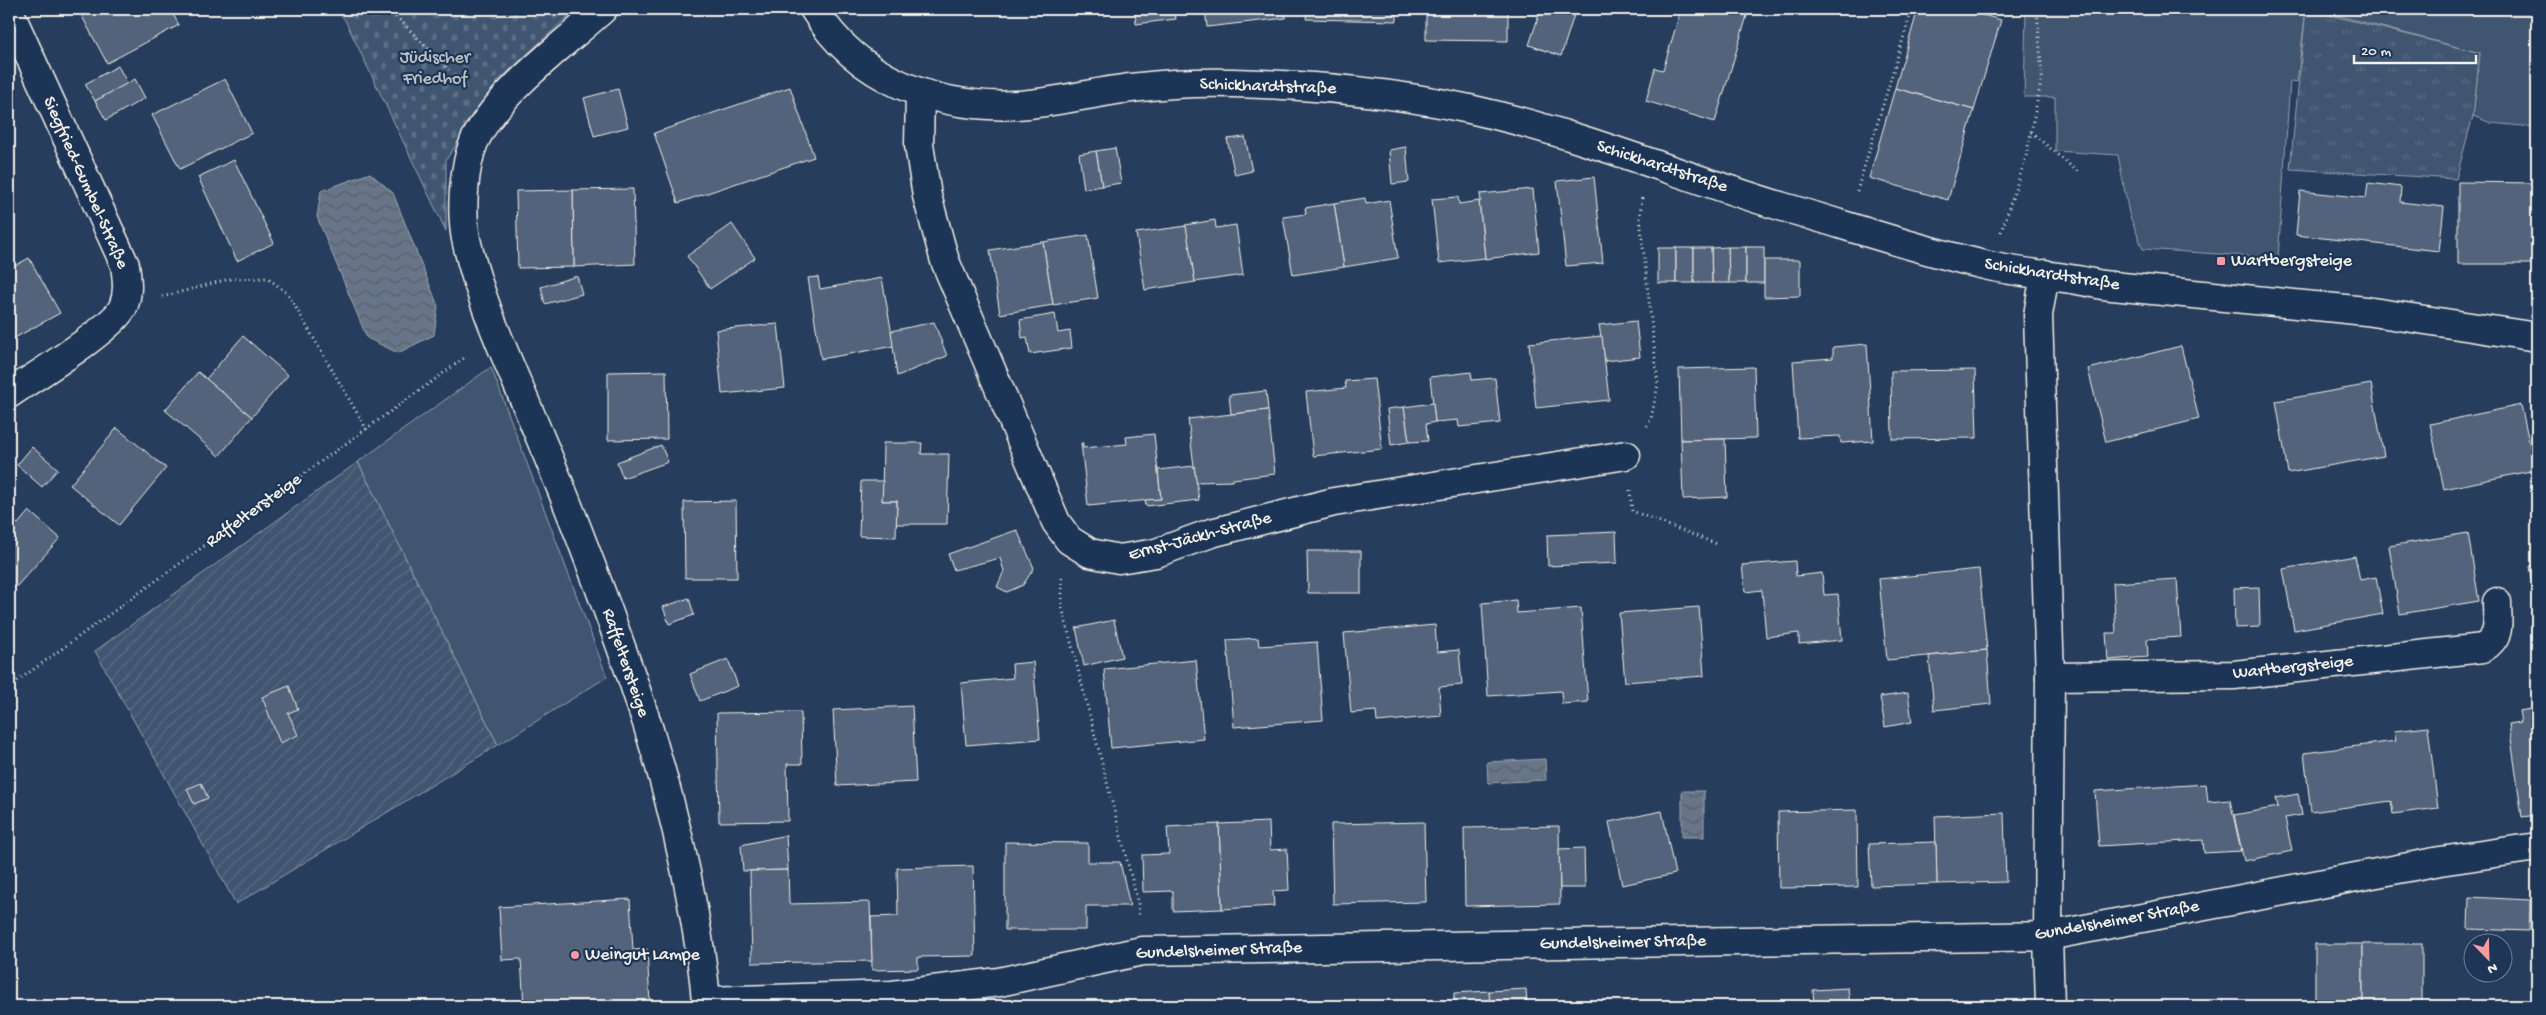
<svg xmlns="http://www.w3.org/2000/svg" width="2546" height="1015" viewBox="0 0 2546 1015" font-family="'Gochi Hand',sans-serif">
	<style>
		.grass { fill: #40546f; stroke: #9aa2ac }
		.cemetery { fill: url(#cemetery-stones); stroke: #9aa2ac }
		.park { fill: url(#park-tufts); stroke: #9aa2ac }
		.garden { fill: url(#garden-furrows); stroke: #9aa2ac }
		.water { fill: url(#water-waves); stroke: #9fa7ae }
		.building { fill: #52647b; stroke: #f4f1e8 }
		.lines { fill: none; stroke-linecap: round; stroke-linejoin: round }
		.minor-casing { stroke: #f4f1e8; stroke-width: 31 }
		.path { stroke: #f4f1e8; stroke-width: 3; stroke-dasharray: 1 4; stroke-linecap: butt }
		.minor { stroke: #1d3557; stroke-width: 28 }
		.poi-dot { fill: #ff9aa2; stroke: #1d3557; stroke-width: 2 }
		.labels { text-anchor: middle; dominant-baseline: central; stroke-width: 4.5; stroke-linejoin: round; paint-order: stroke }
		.park-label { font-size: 18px; fill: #bec2c4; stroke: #1d3557 }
		.street-label { font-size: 18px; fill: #f4f1e8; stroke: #1d3557 }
		.poi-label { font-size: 18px; fill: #f4f1e8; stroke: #1d3557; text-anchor: start }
	</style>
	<defs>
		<pattern id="cemetery-stones" width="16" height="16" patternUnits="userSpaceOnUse" patternTransform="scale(1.25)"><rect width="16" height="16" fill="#40546f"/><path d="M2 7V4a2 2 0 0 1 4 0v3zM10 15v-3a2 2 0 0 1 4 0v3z" fill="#5c6d84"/></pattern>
		<pattern id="park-tufts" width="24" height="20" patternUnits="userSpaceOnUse" patternTransform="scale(1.25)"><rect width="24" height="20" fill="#40546f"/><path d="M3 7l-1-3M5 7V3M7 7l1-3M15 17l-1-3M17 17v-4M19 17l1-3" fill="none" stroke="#5c6d84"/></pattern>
		<pattern id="garden-furrows" width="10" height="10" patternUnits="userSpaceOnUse" patternTransform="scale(1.25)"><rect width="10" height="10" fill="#40546f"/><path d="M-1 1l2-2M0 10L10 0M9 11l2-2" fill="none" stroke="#5c6d84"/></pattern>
		<pattern id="water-waves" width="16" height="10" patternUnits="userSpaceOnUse" patternTransform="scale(1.25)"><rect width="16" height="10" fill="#677588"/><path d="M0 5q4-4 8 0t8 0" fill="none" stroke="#585e67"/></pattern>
	</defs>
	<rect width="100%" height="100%" fill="#263d5d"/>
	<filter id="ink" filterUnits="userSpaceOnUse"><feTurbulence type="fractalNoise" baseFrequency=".02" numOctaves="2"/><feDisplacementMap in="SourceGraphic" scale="10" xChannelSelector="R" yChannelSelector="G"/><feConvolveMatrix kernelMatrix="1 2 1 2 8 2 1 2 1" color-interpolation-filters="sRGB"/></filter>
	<g filter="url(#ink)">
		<g class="grass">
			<polygon points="2026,9 2306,9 2297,82 2290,81 2278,258 2143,249 2129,214 2118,155 2055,151 2055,97 2024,97"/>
			<polygon points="2313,9 2537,9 2537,160 2532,160 2533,127 2491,123 2473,116 2480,53"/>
			<polygon points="491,367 607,677 498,745 358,462"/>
		</g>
		<polygon class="cemetery" points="336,9 576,9 499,80 446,160 446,231 345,20"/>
		<polygon class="park" points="2306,9 2480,53 2473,116 2456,179 2290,169"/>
		<polygon class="garden" points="358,462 498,745 236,904 95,651"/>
		<g class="water">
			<polygon points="370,173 393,193 438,306 434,335 398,353 367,338 317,217 321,191"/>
			<polygon points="1545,759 1546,780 1488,783 1487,762"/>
			<rect x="1682" y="791" width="22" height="46"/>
		</g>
		<g class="building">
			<polygon points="78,9 170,9 179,25 107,63"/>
			<polygon points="1135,9 1174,9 1176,19 1136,24"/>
			<polygon points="1205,9 1285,9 1286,18 1207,27"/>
			<polygon points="1307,9 1397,9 1397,21 1306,19"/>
			<polygon points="1426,9 1508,9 1508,41 1426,40"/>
			<polygon points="1541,9 1554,9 1574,15 1561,56 1529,45"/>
			<polygon points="1681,9 1749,9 1715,122 1646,101 1655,68 1663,70"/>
			<polygon points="1918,9 1961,9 2001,20 1974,110 1895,88"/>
			<polygon points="118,66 128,84 95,101 85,84"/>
			<polygon points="135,79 145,98 106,120 95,101"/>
			<polygon points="225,79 252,133 180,169 152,115"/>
			<polygon points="790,87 814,157 678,203 654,133"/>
			<polygon points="1895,88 1974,110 1948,200 1869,178"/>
			<polygon points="618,89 628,127 594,136 584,98"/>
			<polygon points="1245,137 1252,171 1235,175 1227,139"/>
			<polygon points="1406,147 1409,182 1392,184 1389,150"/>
			<polygon points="1115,148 1121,183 1102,186 1096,151"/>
			<polygon points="1096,151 1102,186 1084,189 1079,154"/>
			<polygon points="234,160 274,243 237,261 198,177"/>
			<polygon points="1594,177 1603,263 1566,266 1557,181"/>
			<polygon points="2458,182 2537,183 2537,264 2458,264"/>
			<polygon points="2368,183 2401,187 2400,202 2444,207 2439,251 2296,235 2300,191 2366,198"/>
			<polygon points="633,189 635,264 574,267 573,190"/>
			<polygon points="1533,189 1539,252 1485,259 1479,201 1481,201 1480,194"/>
			<polygon points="573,190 574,267 518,268 516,191"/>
			<polygon points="1458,197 1459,204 1479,201 1485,258 1439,263 1432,199"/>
			<polygon points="1365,198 1366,204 1389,200 1398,258 1344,267 1334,203"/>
			<polygon points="1334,203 1344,267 1293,275 1283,217 1306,214 1305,208"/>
			<polygon points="1215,220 1216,228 1236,225 1243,275 1195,282 1185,225"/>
			<polygon points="732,224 755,258 710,289 687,256"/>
			<polygon points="1186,226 1195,282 1145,290 1136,233"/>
			<polygon points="1088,235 1098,298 1053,305 1043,242"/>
			<polygon points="1043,242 1053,305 1000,314 990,250"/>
			<polygon points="1728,247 1746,247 1746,283 1729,283"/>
			<polygon points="1728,247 1729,283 1712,283 1711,248"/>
			<rect x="1746" y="247" width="18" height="36"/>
			<rect x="1658" y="248" width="18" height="35"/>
			<rect x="1676" y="248" width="18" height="35"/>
			<polygon points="1694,248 1711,248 1712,283 1694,283"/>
			<polygon points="29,258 60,313 9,341 9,269"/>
			<polygon points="1764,260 1800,260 1800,296 1764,297"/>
			<polygon points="577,276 582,294 545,304 541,287"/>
			<polygon points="818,277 820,289 882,278 894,346 821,359 808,278"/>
			<polygon points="1055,314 1058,333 1070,331 1072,348 1030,354 1027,337 1022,338 1020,320"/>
			<polygon points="1636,321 1640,357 1605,361 1599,325"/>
			<polygon points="934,322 947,356 897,376 891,331"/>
			<polygon points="778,324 785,388 722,394 716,330"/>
			<polygon points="243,336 288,375 252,417 206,379"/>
			<polygon points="1602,336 1609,400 1536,408 1529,343"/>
			<polygon points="1867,344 1873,441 1841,443 1840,436 1798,438 1793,361 1833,358 1833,347"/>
			<polygon points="2181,346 2199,419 2106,442 2088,369"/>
			<polygon points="1754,367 1756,438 1681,440 1679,369"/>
			<polygon points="1975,370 1977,438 1892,439 1891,371"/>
			<polygon points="666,371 667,439 608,440 608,372"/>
			<polygon points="198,372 252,417 219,456 165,410"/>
			<polygon points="1471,372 1472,380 1495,378 1500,423 1459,427 1458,420 1435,422 1430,377"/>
			<polygon points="1374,379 1382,449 1313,456 1306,392 1346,388 1345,381"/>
			<polygon points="2371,384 2384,456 2288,473 2276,401"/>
			<polygon points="1266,391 1268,410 1231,414 1229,395"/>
			<polygon points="1433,403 1435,422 1426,424 1428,441 1409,442 1404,407"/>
			<polygon points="2521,405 2535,470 2444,489 2430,424"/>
			<polygon points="1404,407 1409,442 1391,445 1387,409"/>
			<polygon points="1268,410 1275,474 1233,479 1233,481 1196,482 1188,419"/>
			<polygon points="117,428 166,468 119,525 70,485"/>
			<polygon points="1154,434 1161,499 1088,506 1081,443 1083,443 1083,448 1127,444 1126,437"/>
			<polygon points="1725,439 1727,497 1683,499 1681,440"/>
			<polygon points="883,443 922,443 921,454 949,454 947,524 896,524 897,501 882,501"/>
			<polygon points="661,445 668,462 623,478 617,462"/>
			<polygon points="32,447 58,469 42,487 17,465"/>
			<polygon points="1194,466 1199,500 1146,506 1145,500 1161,499 1158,470"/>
			<polygon points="861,481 883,481 882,501 897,501 896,537 859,536"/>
			<polygon points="736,501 737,578 685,578 684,502"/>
			<polygon points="29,511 60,538 16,587 9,581 9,523 12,519 18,524"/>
			<polygon points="1017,530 1034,568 1023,585 1007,592 997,587 1004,571 1000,558 954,570 948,554"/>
			<polygon points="1616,532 1617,563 1548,566 1547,535"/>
			<polygon points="2468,533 2479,601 2400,614 2389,546"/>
			<polygon points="1307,551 1361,551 1361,593 1308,593"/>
			<polygon points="2355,556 2360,580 2376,577 2383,614 2294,630 2283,569"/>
			<polygon points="1795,561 1796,576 1822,573 1824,595 1838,594 1842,640 1799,644 1799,633 1766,637 1762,590 1745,592 1742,565"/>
			<polygon points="2537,565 2537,615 2529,566"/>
			<polygon points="1979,569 1987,650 1887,660 1879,579"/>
			<polygon points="2177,579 2181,637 2147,639 2148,657 2108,660 2106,633 2116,633 2113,583"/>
			<polygon points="2259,587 2260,627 2235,628 2234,588"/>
			<polygon points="689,598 694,615 669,624 663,607"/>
			<polygon points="1516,600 1517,613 1581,608 1588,702 1562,704 1561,691 1488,696 1482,603"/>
			<polygon points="1699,607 1704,676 1625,682 1619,613"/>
			<polygon points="1114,620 1122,657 1084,666 1076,628"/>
			<polygon points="1435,625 1437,652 1459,650 1462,685 1439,687 1441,716 1377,722 1376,711 1351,713 1344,633"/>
			<polygon points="1258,638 1259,646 1317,642 1323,720 1234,727 1227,640"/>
			<polygon points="1987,650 1991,704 1934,710 1929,656"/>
			<polygon points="728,659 738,686 700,701 690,674"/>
			<polygon points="1196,660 1204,739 1111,748 1104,669"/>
			<polygon points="1033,662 1040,739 966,745 961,683 1013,678 1012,664"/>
			<polygon points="289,686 298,709 288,713 298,735 280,743 262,697"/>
			<polygon points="1908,693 1912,722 1885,727 1880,697"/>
			<polygon points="912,706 916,782 837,786 833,710"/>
			<polygon points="2537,708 2537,815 2522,817 2509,724 2521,722 2519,711"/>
			<polygon points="801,712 802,764 787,764 788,821 719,822 717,713"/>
			<polygon points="2428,727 2438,808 2393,814 2391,801 2311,812 2304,753 2396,741 2394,731"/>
			<polygon points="201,783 208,798 194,804 187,789"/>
			<polygon points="2206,784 2208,802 2230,800 2241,851 2204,853 2203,840 2099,846 2095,791"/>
			<polygon points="2298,794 2302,815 2285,818 2292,851 2244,861 2234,815 2278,807 2276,798"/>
			<polygon points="1857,810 1858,887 1779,888 1778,812"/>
			<polygon points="1662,811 1675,874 1622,885 1609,822"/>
			<polygon points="2004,813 2006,882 1937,884 1935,816"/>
			<polygon points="1269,822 1270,850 1287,849 1289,890 1273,891 1274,906 1222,909 1219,824"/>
			<polygon points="1424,822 1426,902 1333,904 1331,824"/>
			<polygon points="1219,824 1222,909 1173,911 1173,891 1143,892 1142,855 1169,854 1167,827"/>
			<polygon points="1559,826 1560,904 1465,906 1464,828"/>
			<polygon points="786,835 788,870 743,871 741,845"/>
			<polygon points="1005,842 1088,843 1088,862 1120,862 1130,906 1086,906 1086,930 1005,930"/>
			<polygon points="1936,842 1937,884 1871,886 1869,844"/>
			<polygon points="1584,848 1585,888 1560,888 1559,849"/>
			<polygon points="973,866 975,956 918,957 918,969 872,970 871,917 898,916 897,868"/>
			<polygon points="788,870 789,904 870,902 872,961 752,963 750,871"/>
			<polygon points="2469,897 2530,900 2529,931 2468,929"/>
			<polygon points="630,899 633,950 647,949 650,1004 524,1006 521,959 502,960 499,907"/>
			<rect x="2315" y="944" width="48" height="62"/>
			<rect x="2363" y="944" width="59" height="62"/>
			<polygon points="1848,988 1850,1006 1814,1006 1813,990"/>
			<polygon points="1526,989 1527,1006 1490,1006 1489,991"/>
			<polygon points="1489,991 1490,1006 1454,1006 1454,993"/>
		</g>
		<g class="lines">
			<g class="minor-casing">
				<g id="minor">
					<path d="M603 9C564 44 495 95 474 142 463 169 461 212 466 239 481 307 513 371 539 435 573 515 604 598 633 681 659 756 680 835 694 914 699 944 705 975 706 1006"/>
					<path d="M814 9C857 80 937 109 1017 105 1055 103 1094 92 1131 88 1164 84 1200 82 1233 83 1320 85 1411 94 1495 115 1592 139 1685 177 1780 206 1849 226 1918 250 1989 266 2026 274 2065 276 2102 285L2366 311 2537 337"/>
					<path d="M9 11 125 265C127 280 129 293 123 307 113 329 32 378 9 394"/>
					<polyline points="920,94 919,145 927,196 945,261 1056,522 1069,540 1090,553 1119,559 1156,553 1211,533 1334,502 1626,455"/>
					<polyline points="2045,274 2038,315 2050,677 2048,936 2050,1006"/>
					<path d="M2050 677 2234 675 2483 648C2502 636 2497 623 2497 602"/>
					<polyline points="706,1001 892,995 999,982 1142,951 2048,936 2440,861 2537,847"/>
				</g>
			</g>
			<g class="path">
				<polyline points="389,9 449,70"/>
				<polyline points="2031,132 2079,173"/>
				<polyline points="1857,191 1912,9"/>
				<polyline points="1642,198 1640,218 1658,384 1651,419 1647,426"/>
				<polyline points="2001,232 2026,157 2042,77 2037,9"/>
				<polyline points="162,297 229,279 268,278 288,294 367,430"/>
				<polyline points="1630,490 1632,511 1717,544"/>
				<polyline points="1062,578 1062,607 1138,903 1139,917"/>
				<polyline points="9,687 467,356"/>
			</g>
			<use href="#minor" class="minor"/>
		</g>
	</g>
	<g class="poi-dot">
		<rect x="2216" y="256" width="10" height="10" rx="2.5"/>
		<circle cx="575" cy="955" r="5"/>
	</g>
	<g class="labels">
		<g class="park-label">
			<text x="435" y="58">Jüdischer<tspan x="435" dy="21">Friedhof</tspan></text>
		</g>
		<g class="street-label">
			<text transform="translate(1268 87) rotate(2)">Schickhardtstraße</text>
			<text transform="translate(1662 167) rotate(18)">Schickhardtstraße</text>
			<text transform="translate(85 183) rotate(66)">Siegfried-Gumbel-Straße</text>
			<text transform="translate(2052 275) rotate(9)">Schickhardtstraße</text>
			<text transform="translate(254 511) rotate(-36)">Raffeltersteige</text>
			<text transform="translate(1200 537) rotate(-15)">Ernst-Jäckh-Straße</text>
			<text transform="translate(625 663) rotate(71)">Raffeltersteige</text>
			<text transform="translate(2293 668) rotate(-6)">Wartbergsteige</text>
			<text transform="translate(2117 921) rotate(-10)">Gundelsheimer Straße</text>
			<text transform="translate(1623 943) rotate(-1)">Gundelsheimer Straße</text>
			<text transform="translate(1219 951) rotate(-2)">Gundelsheimer Straße</text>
		</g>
		<g class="poi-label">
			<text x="2231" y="261">Wartbergsteige</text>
			<text x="585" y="955">Weingut Lampe</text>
		</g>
	</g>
	<rect width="2546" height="1015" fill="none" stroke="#1d3557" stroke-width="30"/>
	<rect x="15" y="15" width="2516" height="985" fill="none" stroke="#f4f1e8" stroke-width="2" filter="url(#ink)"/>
	<g transform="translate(2488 958) rotate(157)"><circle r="24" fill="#1d3557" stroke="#738091"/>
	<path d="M0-4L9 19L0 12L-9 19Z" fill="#ff9aa2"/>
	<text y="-8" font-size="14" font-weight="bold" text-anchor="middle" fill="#f4f1e8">N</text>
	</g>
	<path d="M2354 55v8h122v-8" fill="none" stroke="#f4f1e8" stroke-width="2.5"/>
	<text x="2361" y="55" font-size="15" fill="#f4f1e8" stroke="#1d3557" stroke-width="4" paint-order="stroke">20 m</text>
</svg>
